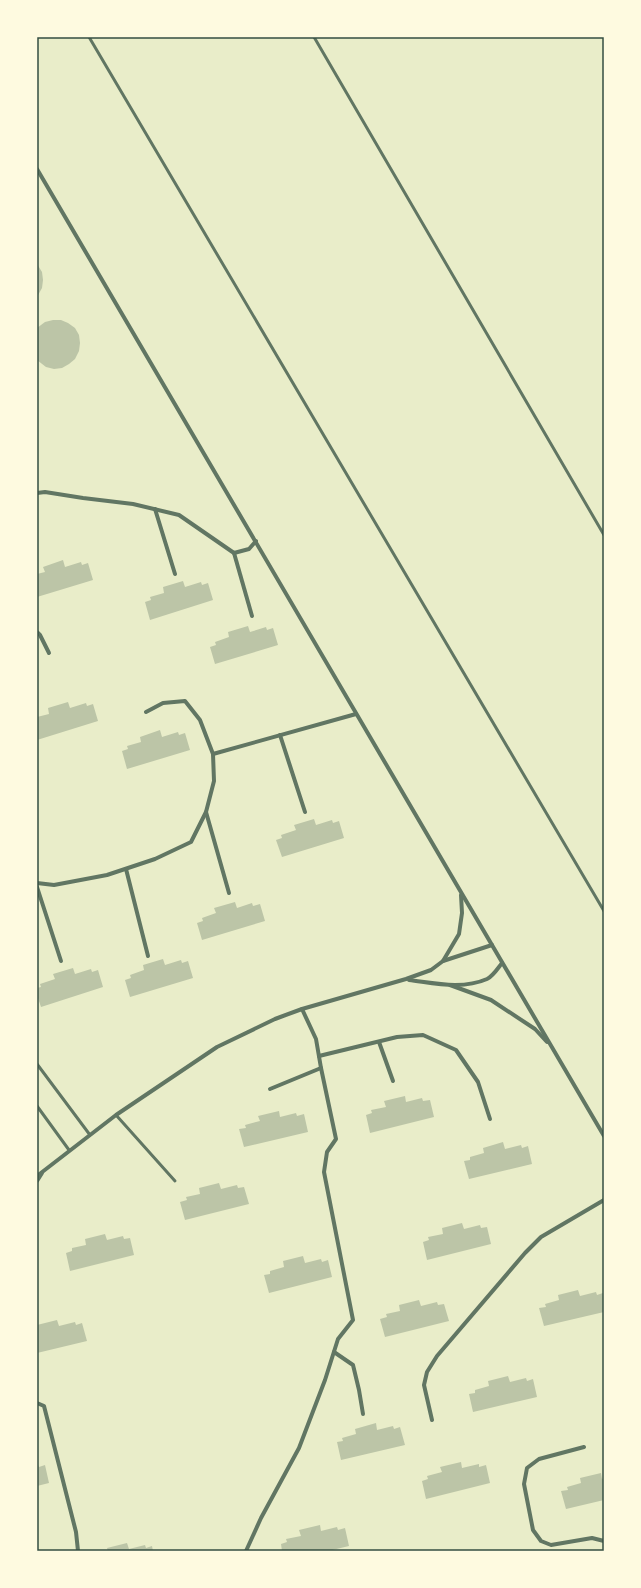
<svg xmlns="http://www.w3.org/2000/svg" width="641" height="1588" viewBox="0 0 641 1588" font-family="'Golos Text',sans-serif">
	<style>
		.building { fill: #bcc5a7 }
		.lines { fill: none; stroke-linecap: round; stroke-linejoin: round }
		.service { stroke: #617663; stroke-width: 3 }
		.minor { stroke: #617663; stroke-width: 4 }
		.neatline { fill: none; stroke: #344e41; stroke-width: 1.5 }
	</style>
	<rect width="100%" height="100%" fill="#e9edc9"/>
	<g class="building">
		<polygon points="37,264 42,272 43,280 42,288 37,297"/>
		<polygon points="53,320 61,320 68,323 75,328 79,335 80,343 79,351 75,359 69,364 62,368 54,369 46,367 37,360 37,328 45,322"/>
		<polygon points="63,560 65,567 81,562 82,565 88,563 93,580 37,597 37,574 45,572 43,567"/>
		<polygon points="183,581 185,587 201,582 202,585 208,583 213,600 150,620 145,602 151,600 150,597 164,593 163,587"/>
		<polygon points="248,626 250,632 266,627 267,630 273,628 278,645 215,664 210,647 216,645 215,642 229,637 228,632"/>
		<polygon points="68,702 70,708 86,703 87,706 93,704 98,721 37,740 37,717 49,714 48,708"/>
		<polygon points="160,730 162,737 178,732 179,735 185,733 190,750 127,769 122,751 128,749 127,746 141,742 140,737"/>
		<polygon points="314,819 316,825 332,820 333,823 339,821 344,838 282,857 276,840 282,838 281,835 296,830 294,825"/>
		<polygon points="235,902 237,908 252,903 253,906 260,904 265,921 202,940 197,923 203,921 202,918 216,913 214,908"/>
		<polygon points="163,959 165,965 181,960 182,963 188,961 193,978 130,997 125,980 131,978 130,975 144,970 143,965"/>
		<polygon points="73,968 75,974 91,969 92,972 98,970 103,987 41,1007 37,995 37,988 41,987 40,984 55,979 53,974"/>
		<polygon points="405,1096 406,1102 422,1098 423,1101 430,1100 434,1117 370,1133 366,1115 372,1113 371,1110 386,1107 384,1101"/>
		<polygon points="279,1111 280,1117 296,1113 297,1116 304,1114 308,1132 244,1147 239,1129 246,1128 245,1125 260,1121 258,1116"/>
		<polygon points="503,1142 505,1149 521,1145 522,1148 528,1146 532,1164 469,1179 464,1161 470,1160 470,1157 484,1153 483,1148"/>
		<polygon points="219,1183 221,1189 237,1185 238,1188 244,1187 249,1204 185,1220 180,1202 187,1200 186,1197 200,1194 199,1188"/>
		<polygon points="462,1223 464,1229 480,1225 481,1228 487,1227 491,1244 427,1260 423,1242 429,1240 428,1237 443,1234 442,1228"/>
		<polygon points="105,1234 107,1240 123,1236 124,1239 130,1238 134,1255 70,1271 66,1253 72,1251 72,1248 86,1245 85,1239"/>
		<polygon points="303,1256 305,1263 321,1259 322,1262 328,1260 332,1277 269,1293 264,1275 270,1274 270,1271 284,1267 283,1261"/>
		<polygon points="578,1290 580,1296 596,1292 597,1295 603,1293 604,1312 544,1326 539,1308 546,1307 545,1304 559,1300 558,1295"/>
		<polygon points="419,1300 421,1306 437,1302 438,1305 444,1304 449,1321 385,1337 380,1319 387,1317 386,1314 400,1311 399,1305"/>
		<polygon points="57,1320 59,1326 75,1322 76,1325 82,1323 87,1341 37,1353 37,1330 38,1330 37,1325"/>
		<polygon points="508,1376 510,1382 526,1378 527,1381 533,1379 537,1397 473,1412 469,1394 475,1393 475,1390 489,1386 488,1381"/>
		<polygon points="376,1423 377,1430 393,1426 394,1429 400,1427 405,1445 341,1460 337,1442 343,1441 342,1438 356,1434 355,1429"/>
		<polygon points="461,1462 462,1468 479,1464 479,1467 486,1465 490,1483 426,1499 422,1481 428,1479 427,1476 442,1472 440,1467"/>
		<polygon points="37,1463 39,1467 45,1465 49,1483 37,1486"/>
		<polygon points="601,1473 602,1479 604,1478 604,1500 566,1509 561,1491 568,1490 567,1487 581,1483 580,1478"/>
		<polygon points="320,1525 321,1531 337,1527 338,1530 345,1528 349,1546 328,1551 282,1551 281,1544 287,1542 286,1539 301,1536 299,1530"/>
		<polygon points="127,1543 129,1549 145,1545 146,1548 152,1546 153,1551 108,1551 107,1548"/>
	</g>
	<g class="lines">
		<g class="service">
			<polyline points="89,37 604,911"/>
			<polyline points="314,37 604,535"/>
			<polyline points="37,1064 90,1135"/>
			<polyline points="37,1106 69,1150"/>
			<polyline points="116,1115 175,1181"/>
		</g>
		<g class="minor">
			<polyline points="37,169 604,1136"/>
			<polyline points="37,493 45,492 83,498 133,504 179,515 234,553 249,549 256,541"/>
			<polyline points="155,509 175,574"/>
			<polyline points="234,553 252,616"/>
			<polyline points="37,632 40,635 49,653"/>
			<polyline points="280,735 305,812"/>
			<polyline points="213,754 356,714"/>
			<polyline points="206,812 229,893"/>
			<polyline points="126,869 148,956"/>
			<polyline points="37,883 54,885 107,875 155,859 191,842 206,812 214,781 213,754 200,720 185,701 163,703 146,712"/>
			<polyline points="37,887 61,961"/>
			<polyline points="443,961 492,945"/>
			<path d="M409 980C434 983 462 990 487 979 493 976 498 968 502 963"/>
			<polyline points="450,985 491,1000 535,1029 547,1042"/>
			<polyline points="379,1042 393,1081"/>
			<polyline points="319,1056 397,1037 423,1035 456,1050 478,1082 490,1119"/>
			<polyline points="270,1089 321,1068"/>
			<polyline points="37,1176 116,1115 217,1047 275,1019 302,1009 406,979 431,970 443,961 459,934 462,913 461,895"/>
			<polyline points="37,1181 42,1173"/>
			<polyline points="334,1352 353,1365 359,1390 363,1414"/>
			<polyline points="37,1403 44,1406 76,1532 78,1551"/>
			<polyline points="432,1420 424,1385 427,1372 437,1356 525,1253 541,1237 604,1200"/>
			<polyline points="584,1447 539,1459 527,1468 524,1484 533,1530 541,1541 551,1545 592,1538 604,1541"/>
			<polyline points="246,1551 261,1518 299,1448 325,1380 338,1339 353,1320 324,1172 327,1152 336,1139 321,1068 316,1039 302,1009"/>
		</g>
	</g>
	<rect width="641" height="1588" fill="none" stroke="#fefae0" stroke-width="76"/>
	<rect x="38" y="38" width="565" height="1512" class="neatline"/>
</svg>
